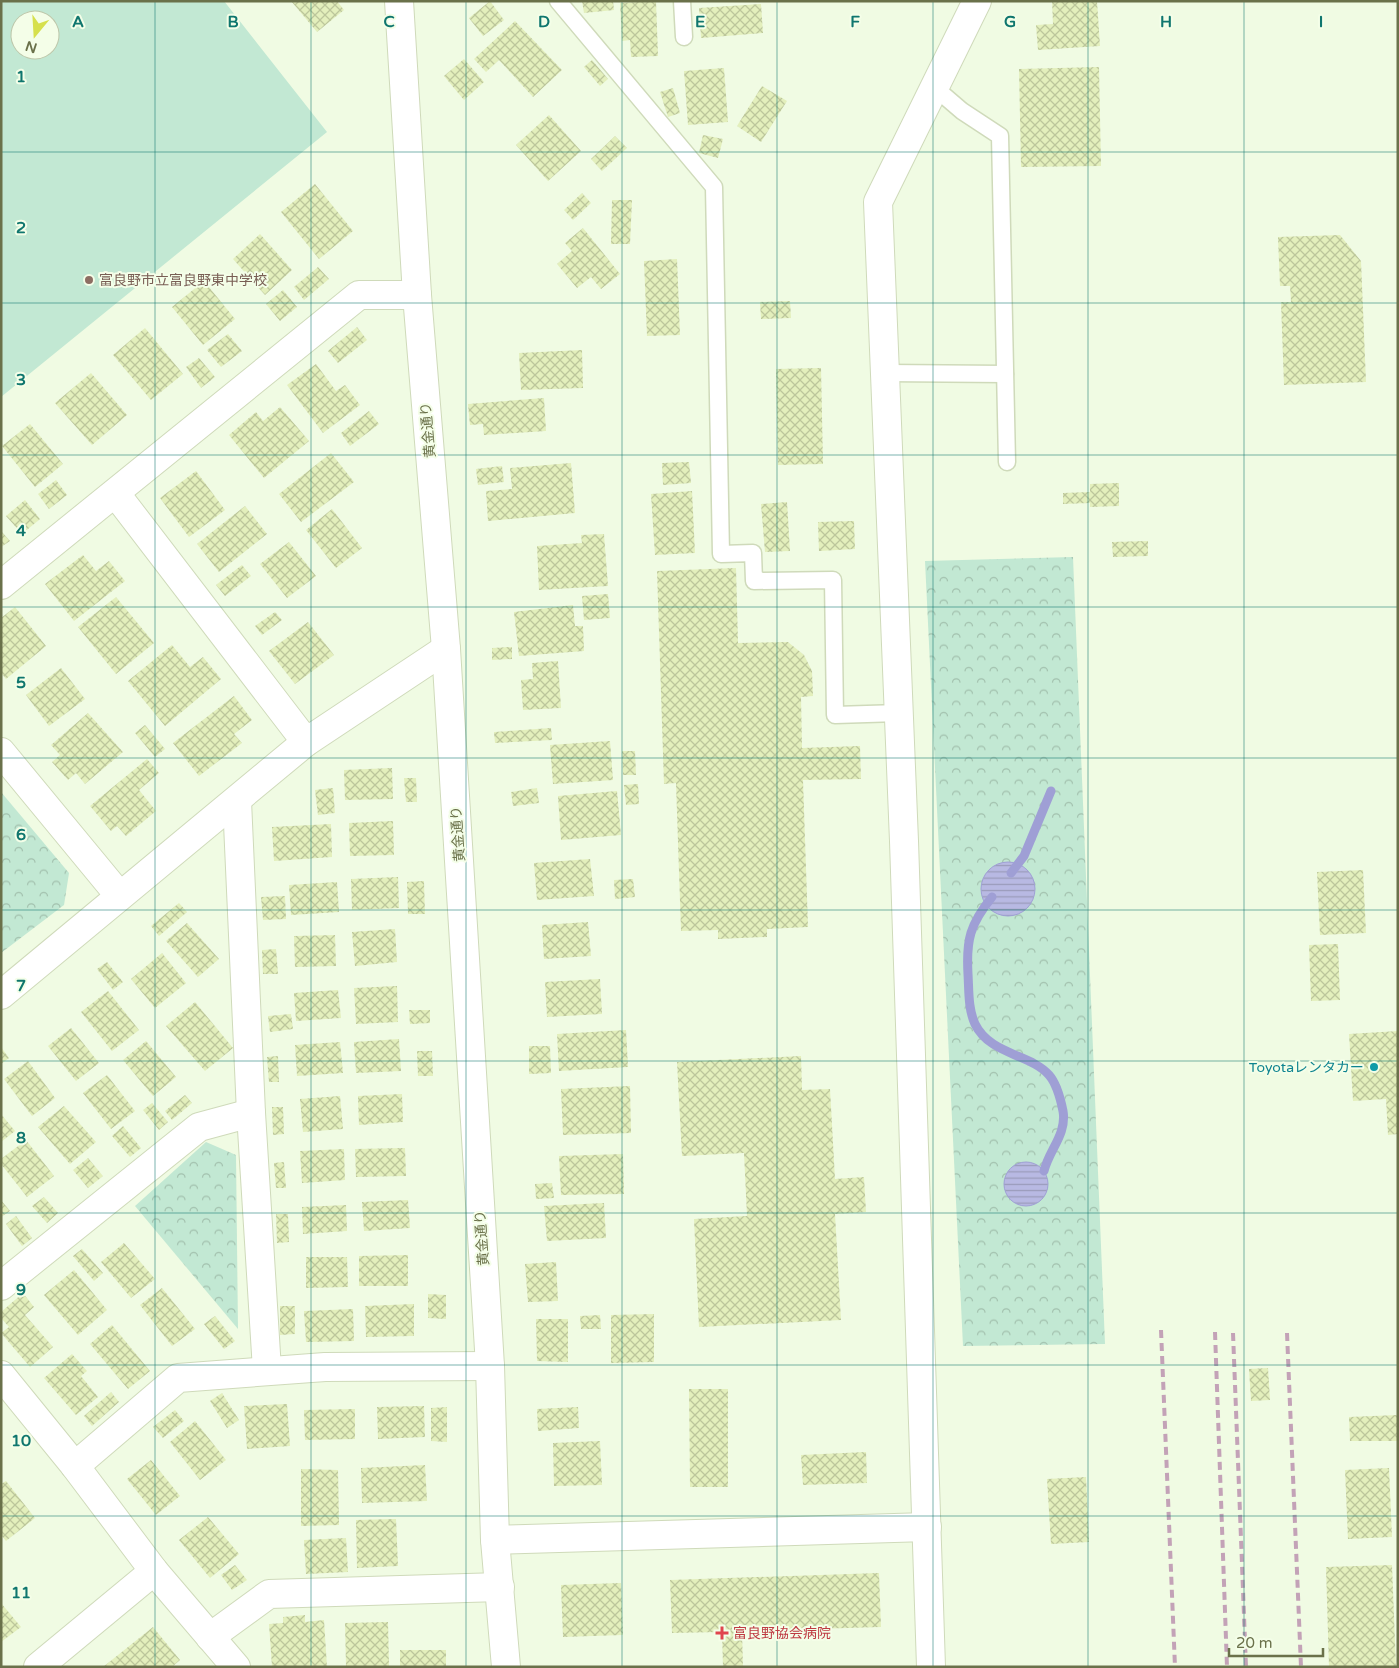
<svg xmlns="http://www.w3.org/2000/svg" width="1399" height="1668" viewBox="0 0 1399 1668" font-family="'Varela Round','Noto Sans JP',sans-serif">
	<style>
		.forest { fill: url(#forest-crowns) }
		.pitch { fill: #c2e8d3; fill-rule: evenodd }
		.water { fill: url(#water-rules); stroke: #9f9fd5 }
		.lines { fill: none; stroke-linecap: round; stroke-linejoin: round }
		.stream { stroke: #9f9fd5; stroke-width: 9 }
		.building { fill: url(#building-cross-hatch) }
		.service-casing { stroke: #cfdaba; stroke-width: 19 }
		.minor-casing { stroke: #cfdaba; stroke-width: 30 }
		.tertiary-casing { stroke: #cfdaba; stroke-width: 30 }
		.service { stroke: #fff; stroke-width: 16 }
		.minor { stroke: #fff; stroke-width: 28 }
		.tertiary { stroke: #fff; stroke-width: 28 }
		.rail { stroke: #c3a2b7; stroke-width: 4; stroke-dasharray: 8 5; stroke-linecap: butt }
		.grid { fill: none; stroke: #0f766e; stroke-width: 1; stroke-opacity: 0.55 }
		.education-dot { fill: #8d6e63; stroke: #f4fee8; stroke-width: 2 }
		.culture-dot { fill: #0f9aa8; stroke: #f4fee8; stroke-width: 2 }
		.health-dot { fill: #e0444e; stroke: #f4fee8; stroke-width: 2 }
		.labels { text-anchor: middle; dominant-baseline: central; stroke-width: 4; stroke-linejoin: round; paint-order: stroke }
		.education-label { font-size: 14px; fill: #785e54; stroke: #f4fee8; text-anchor: start }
		.street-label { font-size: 14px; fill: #6a714a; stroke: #f4fee8 }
		.culture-label { font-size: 14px; fill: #0d838f; stroke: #f4fee8; text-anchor: end }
		.health-label { font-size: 14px; fill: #be3a42; stroke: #f4fee8; text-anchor: start }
		.grid-label { font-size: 16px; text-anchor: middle; font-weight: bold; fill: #0f766e; stroke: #f4fee8; stroke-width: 4; stroke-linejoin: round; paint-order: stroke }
	</style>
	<defs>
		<pattern id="forest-crowns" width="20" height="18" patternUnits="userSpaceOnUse" patternTransform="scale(1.25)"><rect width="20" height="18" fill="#c2e8d3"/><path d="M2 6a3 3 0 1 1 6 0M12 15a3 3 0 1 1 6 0" fill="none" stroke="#a2c0ad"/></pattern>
		<pattern id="water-rules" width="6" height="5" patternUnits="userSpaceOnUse" patternTransform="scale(1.25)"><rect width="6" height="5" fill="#b8b9e3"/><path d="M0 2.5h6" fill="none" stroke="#9a9bba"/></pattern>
		<pattern id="building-cross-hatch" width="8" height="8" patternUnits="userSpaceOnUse" patternTransform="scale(1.25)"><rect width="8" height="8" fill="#e3efbc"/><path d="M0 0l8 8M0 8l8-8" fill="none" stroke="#bcc69b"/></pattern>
	</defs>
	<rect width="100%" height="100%" fill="#f0fbe3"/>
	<g class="forest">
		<polygon points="1073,557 1105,1344 963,1346 925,561"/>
		<polygon points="1,792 69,873 64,905 1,953"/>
		<polygon points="206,1142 236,1155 238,1329 135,1206"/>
	</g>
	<path class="pitch" d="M1 1H224L327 132 1 397ZM20 20H50V50H20Z"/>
	<g class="water">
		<circle cx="1008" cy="889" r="27"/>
		<circle cx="1026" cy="1184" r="22"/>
	</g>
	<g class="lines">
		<g class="stream">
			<polyline points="1011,873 1024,856 1051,791"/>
			<path d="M992 897C970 924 966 940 968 974 969 990 968 1009 975 1024 990 1055 1031 1054 1049 1075 1056 1083 1061 1101 1063 1111 1067 1134 1049 1150 1044 1171"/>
		</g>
	</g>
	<g class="building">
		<polygon points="291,1 337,1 344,10 317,32"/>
		<polygon points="490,1 504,20 483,36 469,18"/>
		<polygon points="582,1 613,1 614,10 584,13"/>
		<polygon points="656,1 658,56 631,57 630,40 622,41 620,3"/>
		<polygon points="1052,1 1097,1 1100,46 1038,50 1036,25 1053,24"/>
		<polygon points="761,4 763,33 701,38 699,8"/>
		<polygon points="515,21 562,70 533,97 499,60 486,72 474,59"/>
		<polygon points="464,59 484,82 464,100 444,76"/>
		<polygon points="592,60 608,79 600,86 584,67"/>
		<polygon points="1099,67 1101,166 1021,167 1019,69"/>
		<polygon points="724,68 728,122 688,125 684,71"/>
		<polygon points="762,86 787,101 761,142 737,126"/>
		<polygon points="673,88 680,113 668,117 660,92"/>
		<polygon points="549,115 581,151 548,181 516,145"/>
		<polygon points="703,135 723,139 718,158 699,153"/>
		<polygon points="615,136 627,148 602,171 591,159"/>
		<polygon points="315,184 353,231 319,259 281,212"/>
		<polygon points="582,193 591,203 573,220 564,210"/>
		<polygon points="612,200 632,200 630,244 611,244"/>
		<polygon points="583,228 620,274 601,289 591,277 577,288 557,264 572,251 565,243"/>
		<polygon points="260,234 292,270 265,295 233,259"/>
		<polygon points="1340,235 1361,261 1366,382 1284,385 1281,302 1291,302 1290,286 1280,286 1278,237"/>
		<polygon points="677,259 680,335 647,336 644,261"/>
		<polygon points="318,267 329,279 304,300 294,287"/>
		<polygon points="204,281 235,319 203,345 172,307"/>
		<polygon points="283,290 297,307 280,321 266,304"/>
		<polygon points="790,301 791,318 761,319 760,302"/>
		<polygon points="357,327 367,340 338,363 328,351"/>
		<polygon points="145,328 183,374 151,400 113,355"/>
		<polygon points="228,334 242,351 221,367 207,350"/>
		<polygon points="582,350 583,388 521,390 519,353"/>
		<polygon points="199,358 215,377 201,388 186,367"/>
		<polygon points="316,364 336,391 345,385 360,405 323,433 287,385"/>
		<polygon points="821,368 823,464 778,465 776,369"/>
		<polygon points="91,373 127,415 92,445 55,403"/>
		<polygon points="544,398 546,431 484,435 483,424 470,425 468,404"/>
		<polygon points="280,407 309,441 264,478 229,435 256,412 263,421"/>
		<polygon points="369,411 379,424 350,446 341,433"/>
		<polygon points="30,424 63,464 35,487 2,446"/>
		<polygon points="331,453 354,482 301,522 279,494"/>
		<polygon points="689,462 691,483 663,485 662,463"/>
		<polygon points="571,463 575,513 488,521 486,491 512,489 510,468"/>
		<polygon points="502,466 504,482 478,485 476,469"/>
		<polygon points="196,471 225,510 189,537 160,498"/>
		<polygon points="56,480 67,495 49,509 38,494"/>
		<polygon points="1119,483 1119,506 1090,507 1090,503 1063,504 1063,493 1090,492 1090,484"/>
		<polygon points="692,491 695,553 655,555 651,494"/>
		<polygon points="25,500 40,519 22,534 6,516"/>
		<polygon points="787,502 790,551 765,552 761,504"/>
		<polygon points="245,506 267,534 219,572 197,544"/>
		<polygon points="332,509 362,548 336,568 306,530"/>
		<polygon points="854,521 855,549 819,551 818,522"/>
		<polygon points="1,531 10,541 1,547"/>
		<polygon points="604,534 608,586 539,590 537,546 582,543 581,535"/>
		<polygon points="1148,541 1148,556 1113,557 1112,542"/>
		<polygon points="289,542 316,576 287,598 260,564"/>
		<polygon points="83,555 96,571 109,561 125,581 74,621 45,584"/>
		<polygon points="242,565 251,576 225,596 216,585"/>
		<polygon points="736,568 738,643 788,642 804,655 812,671 813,696 801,697 802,748 860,746 861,779 803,780 808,927 767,929 767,937 718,939 718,930 681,931 676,783 664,784 657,571"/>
		<polygon points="608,594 610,618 584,620 582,596"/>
		<polygon points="116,597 154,643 116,674 78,627"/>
		<polygon points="573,605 575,626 583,626 584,651 519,656 514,612"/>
		<polygon points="15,607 46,646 6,679 1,673 1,618"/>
		<polygon points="275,612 282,620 262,635 255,626"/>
		<polygon points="308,622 334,655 295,684 269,651"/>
		<polygon points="172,645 190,667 203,657 221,679 165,726 128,681"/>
		<polygon points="512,647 512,659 492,660 492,648"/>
		<polygon points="558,661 561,708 523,710 521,680 533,679 532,663"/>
		<polygon points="61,668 85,699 49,726 26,695"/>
		<polygon points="234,696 252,720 234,734 242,743 199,776 173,743"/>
		<polygon points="88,713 123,752 85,784 76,773 68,780 52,762 60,755 51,745"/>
		<polygon points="145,725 165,749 155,757 135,733"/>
		<polygon points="551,728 552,740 495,743 494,732"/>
		<polygon points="610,741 613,780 553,784 550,745"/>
		<polygon points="622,751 635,751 636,775 623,775"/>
		<polygon points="147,759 159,773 139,790 156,811 126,836 117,826 111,831 90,806"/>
		<polygon points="392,768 393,799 345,800 344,770"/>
		<polygon points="404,778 416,778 417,802 406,802"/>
		<polygon points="638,784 639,804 626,805 624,785"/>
		<polygon points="333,788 335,813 318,815 315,790"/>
		<polygon points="537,788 539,803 513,806 511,792"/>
		<polygon points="617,791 621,835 561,840 558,796"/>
		<polygon points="393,821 394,855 350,856 349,823"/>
		<polygon points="331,824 332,857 274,861 272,827"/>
		<polygon points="590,859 594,896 537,900 534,863"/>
		<polygon points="1363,870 1366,933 1320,935 1317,872"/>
		<polygon points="398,877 399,908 352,910 351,879"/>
		<polygon points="633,879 635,897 615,899 614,880"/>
		<polygon points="424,881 425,914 408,914 407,882"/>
		<polygon points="337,882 339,912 291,915 289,885"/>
		<polygon points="285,896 286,919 263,920 261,897"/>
		<polygon points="179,903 187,912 159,936 151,926"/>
		<polygon points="588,922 591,956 544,959 542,925"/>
		<polygon points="187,923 219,959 198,977 166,941"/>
		<polygon points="395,929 397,962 355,966 352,932"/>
		<polygon points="335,935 336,966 295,967 294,936"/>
		<polygon points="1338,944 1340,1000 1311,1001 1309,945"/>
		<polygon points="276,949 278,974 263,974 262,950"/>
		<polygon points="162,953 186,983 155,1008 131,979"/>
		<polygon points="107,962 123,982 113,990 97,969"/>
		<polygon points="600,979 602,1014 547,1017 545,982"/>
		<polygon points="397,986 398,1022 356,1024 354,988"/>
		<polygon points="338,990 341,1018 296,1021 294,993"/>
		<polygon points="108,991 139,1030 112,1051 81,1012"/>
		<polygon points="195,1002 233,1048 205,1071 166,1026"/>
		<polygon points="409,1010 430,1010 430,1023 410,1024"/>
		<polygon points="291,1014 293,1029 270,1032 268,1016"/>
		<polygon points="71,1028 99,1063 76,1081 48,1046"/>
		<polygon points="626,1030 628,1067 559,1071 557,1034"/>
		<polygon points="1398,1031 1398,1134 1388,1135 1386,1099 1353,1101 1349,1034"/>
		<polygon points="399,1039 401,1071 356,1073 354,1042"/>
		<polygon points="146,1041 176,1077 153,1096 123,1060"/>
		<polygon points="340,1042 343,1073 297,1076 295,1045"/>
		<polygon points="529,1046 550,1046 551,1073 529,1074"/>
		<polygon points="1,1047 9,1058 1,1064"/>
		<polygon points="417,1051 432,1051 433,1076 418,1076"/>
		<polygon points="278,1056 279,1082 269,1082 267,1057"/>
		<polygon points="801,1056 802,1090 830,1089 835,1179 864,1177 866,1212 835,1214 841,1320 699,1327 694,1219 747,1216 744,1153 682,1156 677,1062"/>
		<polygon points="28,1061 55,1098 32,1116 4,1079"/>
		<polygon points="107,1075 135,1111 111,1129 83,1093"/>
		<polygon points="630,1086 631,1133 563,1135 561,1089"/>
		<polygon points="402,1094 403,1122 359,1125 358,1096"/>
		<polygon points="185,1095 192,1103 172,1120 165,1111"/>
		<polygon points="340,1096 343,1129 303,1132 300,1099"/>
		<polygon points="152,1103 168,1122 159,1130 143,1110"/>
		<polygon points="64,1106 96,1142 70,1164 38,1127"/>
		<polygon points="272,1107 283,1107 284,1134 273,1135"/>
		<polygon points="1,1114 15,1131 1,1142"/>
		<polygon points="123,1126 141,1148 130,1157 112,1136"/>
		<polygon points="26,1140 54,1176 27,1197 1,1164 1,1159"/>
		<polygon points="405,1148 406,1176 356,1177 355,1149"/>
		<polygon points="344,1149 345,1180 302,1183 300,1151"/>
		<polygon points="623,1154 624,1194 561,1195 559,1156"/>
		<polygon points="88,1158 103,1176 88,1188 73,1170"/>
		<polygon points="284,1162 286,1188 276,1188 274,1163"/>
		<polygon points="552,1183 554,1198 536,1199 535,1184"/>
		<polygon points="44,1197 58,1213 47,1223 32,1206"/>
		<polygon points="1,1200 10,1211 1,1217"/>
		<polygon points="408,1200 410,1228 364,1231 362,1202"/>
		<polygon points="604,1203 606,1238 547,1241 544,1206"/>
		<polygon points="346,1205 347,1231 303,1234 302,1207"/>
		<polygon points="276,1214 288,1214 289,1242 277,1243"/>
		<polygon points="16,1216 32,1238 22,1246 6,1224"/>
		<polygon points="124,1243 155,1279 131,1298 101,1262"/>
		<polygon points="82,1249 103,1273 94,1281 73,1256"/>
		<polygon points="408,1255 408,1286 359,1286 359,1256"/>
		<polygon points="306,1257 347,1257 348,1287 306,1288"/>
		<polygon points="556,1262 558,1301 528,1302 525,1264"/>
		<polygon points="74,1270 107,1310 78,1335 44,1295"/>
		<polygon points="162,1288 195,1329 172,1346 140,1305"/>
		<polygon points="23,1293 34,1307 25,1315 53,1347 30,1367 1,1333 9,1327 1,1318 1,1312"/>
		<polygon points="428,1294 446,1295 446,1319 428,1318"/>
		<polygon points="414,1304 414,1336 366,1337 365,1306"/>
		<polygon points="280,1306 295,1306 295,1334 280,1335"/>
		<polygon points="353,1309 354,1341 306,1342 304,1311"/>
		<polygon points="654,1314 654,1362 611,1363 611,1315"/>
		<polygon points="600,1315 601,1329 581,1329 580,1316"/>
		<polygon points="215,1316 235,1341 224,1349 204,1324"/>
		<polygon points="536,1319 568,1319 568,1362 537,1361"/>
		<polygon points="112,1325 150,1371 128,1389 90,1344"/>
		<polygon points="72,1354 87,1371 81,1376 98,1397 76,1415 44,1378"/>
		<polygon points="1268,1368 1270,1400 1251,1401 1249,1369"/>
		<polygon points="689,1389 728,1389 728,1487 690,1487"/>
		<polygon points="111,1392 119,1402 92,1426 84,1416"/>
		<polygon points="222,1393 239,1420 227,1428 210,1401"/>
		<polygon points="287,1404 290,1446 247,1449 244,1406"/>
		<polygon points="424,1406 425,1437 378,1439 377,1407"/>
		<polygon points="447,1407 447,1442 431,1441 431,1408"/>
		<polygon points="578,1407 579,1428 538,1431 537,1409"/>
		<polygon points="355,1409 355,1439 305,1440 304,1410"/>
		<polygon points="175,1410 184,1421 163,1438 153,1427"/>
		<polygon points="1397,1415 1398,1441 1350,1441 1349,1417"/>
		<polygon points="195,1421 226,1460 200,1480 170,1442"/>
		<polygon points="600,1441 602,1485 554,1486 553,1443"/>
		<polygon points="866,1452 867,1483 803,1485 801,1455"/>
		<polygon points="151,1460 180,1496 156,1515 127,1479"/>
		<polygon points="425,1465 427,1501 362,1503 361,1468"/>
		<polygon points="1389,1468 1392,1537 1348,1539 1345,1470"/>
		<polygon points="301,1469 338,1470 339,1525 301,1526"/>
		<polygon points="1086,1477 1089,1542 1051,1544 1047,1479"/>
		<polygon points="6,1481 35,1518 6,1541 1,1535 1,1484"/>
		<polygon points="208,1517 239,1554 210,1578 179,1540"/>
		<polygon points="396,1519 398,1566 357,1568 356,1520"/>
		<polygon points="346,1538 348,1572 306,1574 304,1540"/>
		<polygon points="235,1565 247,1580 232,1590 221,1575"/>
		<polygon points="1392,1565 1396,1667 1329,1667 1326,1567"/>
		<polygon points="879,1573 881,1627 742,1631 743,1667 723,1667 722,1632 672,1633 670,1580"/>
		<polygon points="621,1583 623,1635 563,1637 561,1585"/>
		<polygon points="1,1603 21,1627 1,1642"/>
		<polygon points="305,1615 305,1622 324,1620 327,1667 272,1667 269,1624 283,1623 283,1617"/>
		<polygon points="388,1622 389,1666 346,1667 345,1623"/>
		<polygon points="153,1627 180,1660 172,1667 103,1667"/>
		<rect x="400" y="1650" width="46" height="17"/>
	</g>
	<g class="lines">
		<g class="service-casing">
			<g id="service">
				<polyline points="558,1 714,187 721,554 753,553 754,581 833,580 835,715 899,713"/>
				<polyline points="682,1 684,37"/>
				<polyline points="934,87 962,111 1000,136 1007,462"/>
				<polyline points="885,373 1005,374"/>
			</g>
		</g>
		<g class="minor-casing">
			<g id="minor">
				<polyline points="116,494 306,742"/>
				<polyline points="1,585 359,295 417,295"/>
				<polyline points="1,752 119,895"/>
				<polyline points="237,801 251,1113 267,1370"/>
				<polyline points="1,995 306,742 446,649"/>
				<polyline points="1,1286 199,1127 251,1113"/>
				<polyline points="1,1375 75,1466 154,1571 236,1667"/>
				<polyline points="75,1466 178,1378 325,1367 490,1366"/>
				<polyline points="495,1540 927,1527"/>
				<polyline points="210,1637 269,1594 500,1587"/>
				<polyline points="38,1667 154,1571"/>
				<polyline points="931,1667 904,841 878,202 977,1"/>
			</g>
		</g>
		<g class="tertiary-casing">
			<polyline id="tertiary" points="399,1 417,295 446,649 490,1366 495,1540 506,1667"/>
		</g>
		<use href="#service" class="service"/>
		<use href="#minor" class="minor"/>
		<use href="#tertiary" class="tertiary"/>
		<g class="rail">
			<polyline points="1161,1330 1175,1667"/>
			<polyline points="1215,1332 1227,1667"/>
			<polyline points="1233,1333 1246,1667"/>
			<polyline points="1287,1333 1301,1667"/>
		</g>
	</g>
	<path class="grid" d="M155 1V1667M311 1V1667M466 1V1667M622 1V1667M777 1V1667M933 1V1667M1088 1V1667M1244 1V1667M1 152H1398M1 303H1398M1 455H1398M1 607H1398M1 758H1398M1 910H1398M1 1061H1398M1 1213H1398M1 1365H1398M1 1516H1398"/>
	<circle class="education-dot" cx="89" cy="280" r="5"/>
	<circle class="culture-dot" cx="1374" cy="1067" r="5"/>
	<path class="health-dot" d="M719.5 1625.5h5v5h5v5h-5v5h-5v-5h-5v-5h5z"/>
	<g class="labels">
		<g class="education-label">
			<text x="99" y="280">富良野市立富良野東中学校</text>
		</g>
		<g class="street-label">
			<text transform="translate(428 430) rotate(-95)">黄金通り</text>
			<text transform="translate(458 834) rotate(-94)">黄金通り</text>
			<text transform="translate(482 1238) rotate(-94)">黄金通り</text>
		</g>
		<g class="culture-label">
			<text x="1364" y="1067">Toyotaレンタカー</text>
		</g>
		<g class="health-label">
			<text x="733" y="1633">富良野協会病院</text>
		</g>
	</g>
	<g class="grid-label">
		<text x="78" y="27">A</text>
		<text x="233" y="27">B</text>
		<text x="389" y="27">C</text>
		<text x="544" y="27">D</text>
		<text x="700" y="27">E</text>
		<text x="855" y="27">F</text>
		<text x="1010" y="27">G</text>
		<text x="1166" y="27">H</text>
		<text x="1321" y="27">I</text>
		<text x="21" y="82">1</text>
		<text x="21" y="233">2</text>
		<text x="21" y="385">3</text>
		<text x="21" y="536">4</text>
		<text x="21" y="688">5</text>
		<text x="21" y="840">6</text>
		<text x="21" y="991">7</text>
		<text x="21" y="1143">8</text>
		<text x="21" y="1295">9</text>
		<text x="21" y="1446">10</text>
		<text x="21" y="1598">11</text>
	</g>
	<rect width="1399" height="1668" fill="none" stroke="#6a714a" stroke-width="5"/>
	<g transform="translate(35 35) rotate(198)"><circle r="24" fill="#f4fee8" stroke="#bdc6a9"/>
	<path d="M0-4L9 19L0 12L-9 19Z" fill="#d6e04d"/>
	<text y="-8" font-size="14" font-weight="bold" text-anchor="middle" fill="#6a714a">N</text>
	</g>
	<path d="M1229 1648v8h94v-8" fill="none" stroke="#6a714a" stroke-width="2.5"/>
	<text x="1236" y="1648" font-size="15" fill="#6a714a" stroke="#f4fee8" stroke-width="4" paint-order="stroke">20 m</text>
</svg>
